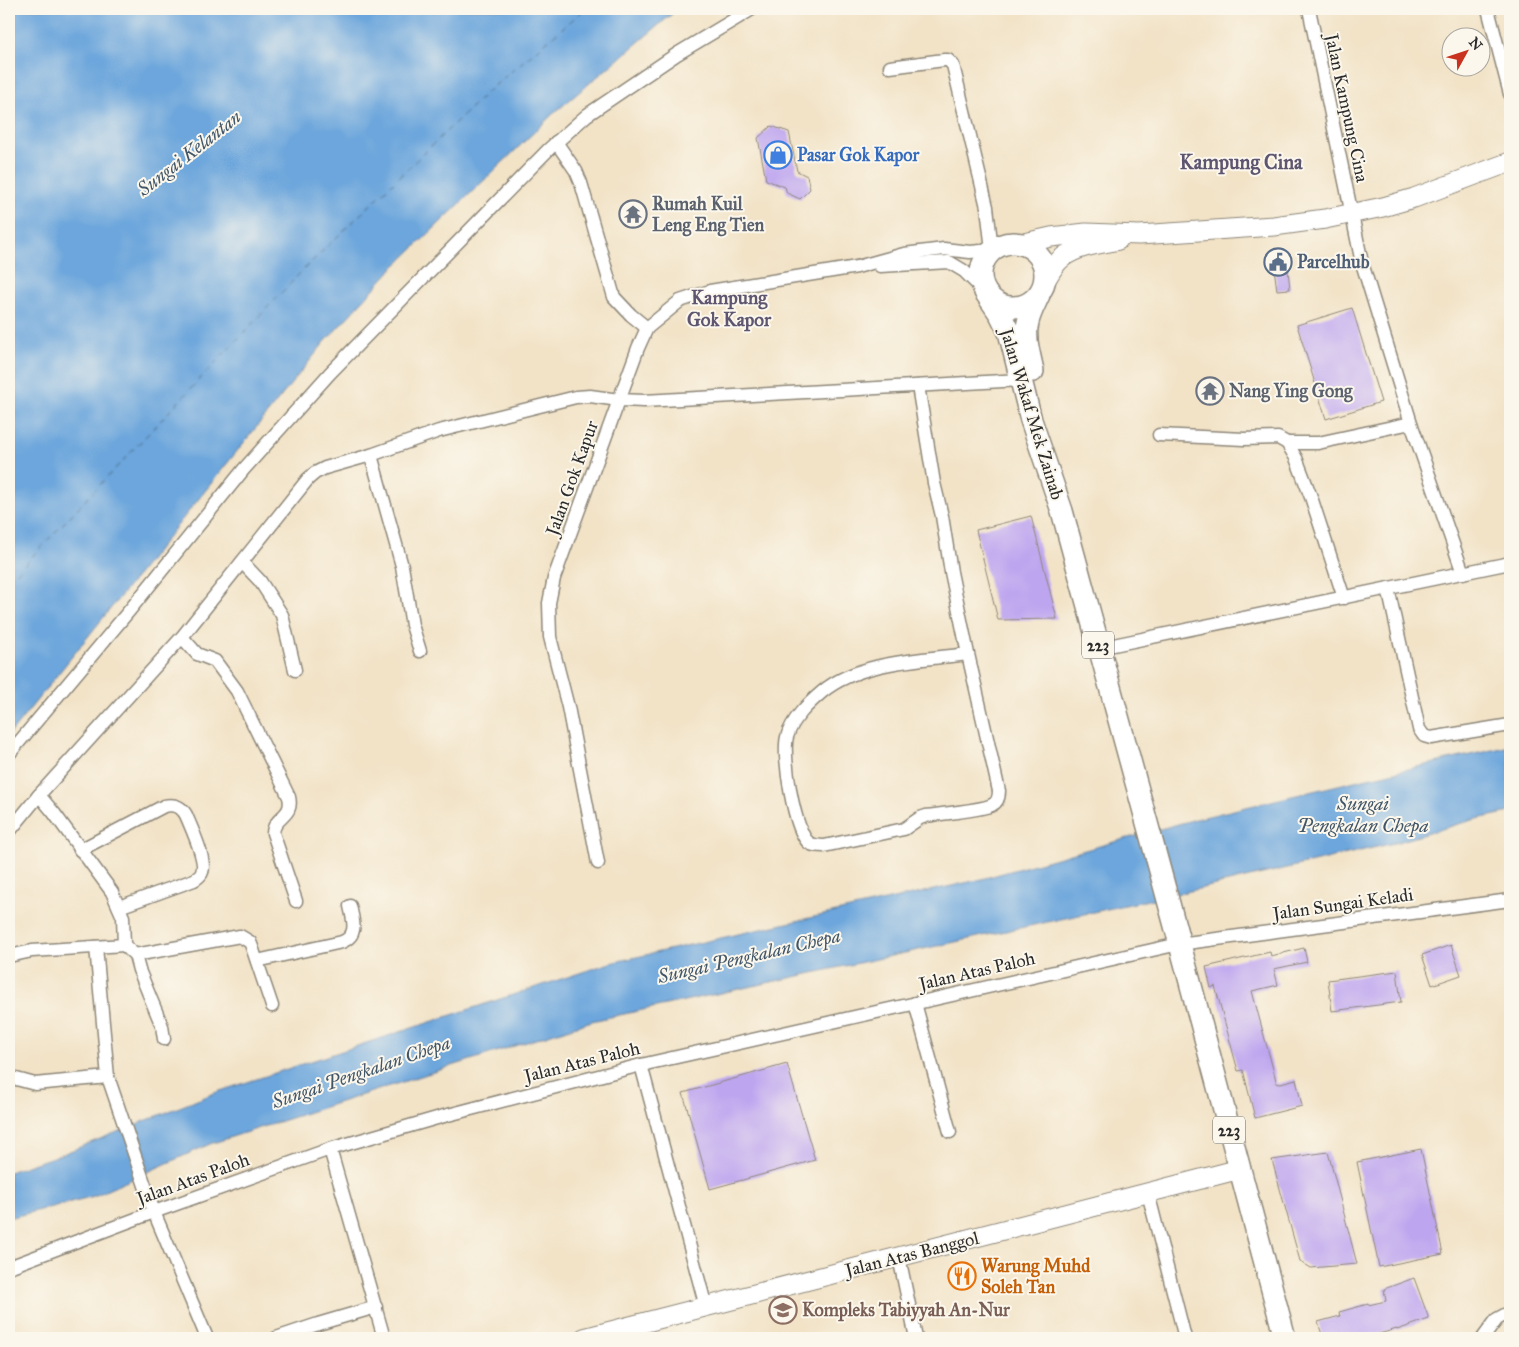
<svg xmlns="http://www.w3.org/2000/svg" width="1519" height="1347" viewBox="0 0 1519 1347" font-family="'IM FELL Great Primer',serif">
	<style>
		.water { fill: #6ca6dc; stroke: #4c6884 }
		.lines { fill: none; stroke-linecap: round; stroke-linejoin: round }
		.ferry { stroke: #425669; stroke-width: 1; stroke-dasharray: 6 5; stroke-linecap: butt }
		.building { fill: #bea5ef }
		.minor-casing { stroke: #8e8779; stroke-width: 15 }
		.secondary-casing { stroke: #8e8779; stroke-width: 21 }
		.primary-casing { stroke: #8e8779; stroke-width: 24 }
		.minor { stroke: #fff; stroke-width: 12 }
		.secondary { stroke: #fff; stroke-width: 19 }
		.primary { stroke: #fff; stroke-width: 21 }
		.labels { text-anchor: middle; dominant-baseline: central; stroke-width: 4; stroke-linejoin: round; paint-order: stroke }
		.shield { fill: #fbf7ec; stroke: #696865; stroke-width: 1 }
		.shield-label { font-size: 16px; font-weight: bold; fill: #2b2b2b }
		.street-label { font-size: 18px; fill: #2b2b2b; stroke: #fbf7ec }
		.shop-label { font-size: 18px; font-weight: bold; fill: #366cbe; stroke: #fbf7ec; text-anchor: start }
		.worship-label { font-size: 18px; font-weight: bold; fill: #5b616d; stroke: #fbf7ec; text-anchor: start }
		.service-label { font-size: 18px; font-weight: bold; fill: #4e5e75; stroke: #fbf7ec; text-anchor: start }
		.food-label { font-size: 18px; font-weight: bold; fill: #c56008; stroke: #fbf7ec; text-anchor: start }
		.education-label { font-size: 18px; font-weight: bold; fill: #785e54; stroke: #fbf7ec; text-anchor: start }
		.water-label { font-size: 19px; font-style: italic; fill: #425669; stroke: #fbf7ec }
		.neighbourhood-label { font-size: 19px; font-weight: bold; fill: #5e5670; stroke: #fbf7ec }
		.quarter-label { font-size: 20px; font-weight: bold; fill: #5e5670; stroke: #fbf7ec }
	</style>
	<rect width="100%" height="100%" fill="#fbf7ec"/>
	<filter id="ink" filterUnits="userSpaceOnUse"><feTurbulence type="fractalNoise" baseFrequency=".02" numOctaves="2"/><feDisplacementMap in="SourceGraphic" scale="10" xChannelSelector="R" yChannelSelector="G"/><feConvolveMatrix kernelMatrix="1 2 1 2 8 2 1 2 1" color-interpolation-filters="sRGB"/></filter>
	<filter id="wash" filterUnits="userSpaceOnUse"><feTurbulence type="fractalNoise" baseFrequency=".0096" numOctaves="4" result="noise"/><feDisplacementMap in="SourceGraphic" scale="20" xChannelSelector="R" yChannelSelector="G"/><feGaussianBlur stdDeviation="1.12" result="paint"/><feColorMatrix in="noise" values="0 0 0 0 0 0 0 0 0 0 0 0 0 0 0 0 0 1.4 0 .05"/><feComposite in="paint" operator="in"/></filter>
	<g filter="url(#wash)">
		<rect width="100%" height="100%" fill="#f2e3c7"/>
		<g class="water">
			<polygon points="9,9 678,9 553,114 392,269 324,343 9,735"/>
			<polygon points="1510,746 1510,812 1472,820 1398,842 1190,891 592,1021 210,1144 94,1196 9,1218 9,1172 65,1153 217,1092 610,963 978,880 1196,819 1355,781"/>
		</g>
		<g class="lines">
			<polyline class="ferry" points="9,581 303,270 487,92 585,9"/>
		</g>
		<g id="blocks">
			<g class="building">
				<polygon points="771,126 789,132 797,171 807,176 810,189 800,199 787,193 785,187 766,180 758,138"/>
				<polygon points="1286,252 1290,289 1277,290 1272,254"/>
				<polygon points="1352,308 1381,402 1326,419 1297,325"/>
				<polygon points="1031,516 1057,619 998,620 976,530"/>
				<polygon points="1451,945 1461,975 1432,985 1422,955"/>
				<polygon points="1304,948 1307,962 1274,969 1278,985 1252,991 1277,1084 1296,1079 1302,1106 1255,1118 1243,1070 1238,1071 1215,986 1211,988 1206,967 1270,952 1271,956"/>
				<polygon points="1397,971 1401,1002 1332,1011 1328,980"/>
				<polygon points="787,1064 815,1160 710,1189 683,1093"/>
				<polygon points="1421,1149 1443,1254 1379,1267 1357,1162"/>
				<polygon points="1328,1152 1357,1264 1311,1268 1300,1261 1272,1160"/>
				<polygon points="1414,1278 1429,1319 1397,1330 1397,1329 1364,1338 1323,1338 1318,1322 1340,1316 1339,1312 1368,1304 1368,1305 1386,1301 1384,1289"/>
			</g>
		</g>
	</g>
	<g filter="url(#ink)">
		<use href="#blocks" fill-opacity="0" stroke="#8e8779" stroke-width="1"/>
		<g class="lines">
			<g class="minor-casing">
				<g id="minor">
					<polyline points="1309,9 1362,263 1411,423 1463,573"/>
					<polyline points="1488,9 1510,94"/>
					<polyline points="556,142 576,171 581,183 614,297 631,315 647,328"/>
					<polyline points="880,266 949,262 964,271 985,292"/>
					<path d="M918 386 934 483 942 516 951 572 968 654 999 791C999 797 998 802 992 805 983 810 939 814 926 816L920 818 904 829 824 846C818 846 814 846 809 843 794 831 782 755 787 737 792 719 808 704 822 692 859 661 921 660 968 654"/>
					<polyline points="1159,435 1244,439 1278,438 1287,443 1296,458 1311,497 1344,598"/>
					<polyline points="1287,443 1318,443 1411,423"/>
					<polyline points="371,455 402,566 412,625 420,651"/>
					<polyline points="242,562 260,581 282,615 295,670"/>
					<polyline points="1388,588 1419,729 1424,736 1431,738 1510,725"/>
					<path d="M182 637 197 654 215 661 237 691 289 797C294 817 274 816 273 833L296 901"/>
					<polyline points="1099,648 1510,563"/>
					<polyline points="9,754 129,611 244,469 330,373 549,149 587,115 677,54 752,9"/>
					<polyline points="39,795 54,813 112,892 123,917 124,945 135,955 139,970 162,1026 164,1039"/>
					<polyline points="9,832 39,795 182,637 308,479 315,473 325,468 371,455 439,431 576,397 590,396 619,400 644,401 1021,380"/>
					<path d="M80 850 164 806C174 804 181 806 186 815 191 827 207 861 202 872 201 876 197 878 194 880L119 907"/>
					<polyline points="598,863 568,707 550,637 549,603 554,578 638,348 647,328 680,301 710,291 857,267 904,254 944,249 970,252 992,250 987,207 953,65 948,60 944,60 890,67"/>
					<polyline points="96,947 108,1077 154,1212 207,1338"/>
					<polyline points="135,955 240,936 250,942 252,947 272,1006"/>
					<polyline points="9,956 32,951 124,945"/>
					<path d="M257 961 342 942C359 935 353 920 350 906"/>
					<polyline points="915,1003 950,1132"/>
					<polyline points="641,1065 706,1307"/>
					<polyline points="9,1077 35,1084 108,1077"/>
					<polyline points="330,1149 384,1338"/>
					<polyline points="1148,1193 1185,1338"/>
					<polyline points="899,1257 916,1338"/>
					<polyline points="9,1267 154,1212 330,1149 444,1116 641,1065 1179,944 1510,900"/>
					<polyline points="276,1338 318,1324 376,1307"/>
					<polyline points="1483,1338 1497,1319 1510,1312"/>
				</g>
			</g>
			<g class="secondary-casing">
				<g id="secondary">
					<polyline points="1020,244 1051,237 1086,233 1139,235 1274,226 1325,219 1383,207 1414,198 1510,162"/>
					<path d="M1044 283C1048 276 1052 269 1057 263 1071 246 1098 245 1118 240"/>
					<polyline points="584,1338 1240,1169"/>
				</g>
			</g>
			<g class="primary-casing">
				<g id="primary">
					<circle cx="1013" cy="275" r="32"/>
					<polyline points="985,292 1000,314 1009,332 1031,420 1062,511 1174,922 1285,1338"/>
					<path d="M1033 371C1030 355 1024 338 1028 322 1030 313 1035 304 1039 295"/>
				</g>
			</g>
			<use href="#minor" class="minor"/>
			<use href="#secondary" class="secondary"/>
			<use href="#primary" class="primary"/>
		</g>
	</g>
	<defs>
		<g id="shop-ring" transform="scale(1.4375)"><circle r="9.5" fill="#fbf7ec" stroke="#3f7fe0" stroke-width="1.5"/><path d="M-5-2.5h2.3a2.7 3.5 0 0 1 5.4 0H5L5.5 6h-11ZM-1.5-2.5h3a1.5 2.3 0 0 0-3 0Z" fill="#3f7fe0"/></g>
		<g id="temple-ring" transform="scale(1.4375)"><circle r="9.5" fill="#fbf7ec" stroke="#6b7280" stroke-width="1.5"/><path d="M0-6L5-2H3V0L6.5 2.5H4V6H1.5V3h-3V6H-4V2.5H-6.5L-3 0V-2H-5Z" fill="#6b7280"/></g>
		<g id="civic-ring" transform="scale(1.4375)"><circle r="9.5" fill="#fbf7ec" stroke="#5c6f8a" stroke-width="1.5"/><path d="M-.6-6.5H3V-4.5H.6V-3L4-1V1h2V6H-6V1h2V-1L-.6-3ZM-1.2 2.5V6h2.4V2.5Z" fill="#5c6f8a"/></g>
		<g id="restaurant-ring" transform="scale(1.4375)"><circle r="9.5" fill="#fbf7ec" stroke="#e8710a" stroke-width="1.5"/><path d="M-5-6h1v4h1v-4h1v4h1v-4h1v5L-1.5 .5V6h-2V.5L-5-1ZM5-6V6H3V1.5H1.5Q1.5-4 5-6Z" fill="#e8710a"/></g>
		<g id="school-ring" transform="scale(1.4375)"><circle r="9.5" fill="#fbf7ec" stroke="#8d6e63" stroke-width="1.5"/><path d="M0-5L7-2L0 1L-7-2ZM-4 1L0 2.5L4 1V4Q0 6-4 4Z" fill="#8d6e63"/></g>
	</defs>
	<g fill-rule="evenodd">
		<use href="#shop-ring" x="778" y="155"/>
		<use href="#temple-ring" x="633" y="214"/>
		<use href="#civic-ring" x="1278" y="262"/>
		<use href="#temple-ring" x="1210" y="391"/>
		<use href="#restaurant-ring" x="962" y="1276"/>
		<use href="#school-ring" x="783" y="1310"/>
	</g>
	<g class="labels">
		<g class="shield">
			<rect x="1082" y="631.5" width="32" height="27" rx="4"/>
			<rect x="1213" y="1116.5" width="32" height="27" rx="4"/>
		</g>
		<g class="shield-label">
			<text x="1098" y="645">223</text>
			<text x="1229" y="1130">223</text>
		</g>
		<g class="street-label">
			<text transform="translate(1347 108) rotate(78)">Jalan Kampung Cina</text>
			<text transform="translate(1032 414) rotate(73)">Jalan Wakaf Mek Zainab</text>
			<text transform="translate(572 478) rotate(-70)">Jalan Gok Kapur</text>
			<text transform="translate(1343 904) rotate(-8)">Jalan Sungai Keladi</text>
			<text transform="translate(977 971) rotate(-13)">Jalan Atas Paloh</text>
			<text transform="translate(582 1062) rotate(-14)">Jalan Atas Paloh</text>
			<text transform="translate(193 1179) rotate(-20)">Jalan Atas Paloh</text>
			<text transform="translate(912 1254) rotate(-14)">Jalan Atas Banggol</text>
		</g>
		<g class="shop-label">
			<text x="797" y="155">Pasar Gok Kapor</text>
		</g>
		<g class="worship-label">
			<text x="652" y="204">Rumah Kuil<tspan x="652" dy="21">Leng Eng Tien</tspan></text>
			<text x="1229" y="391">Nang Ying Gong</text>
		</g>
		<g class="service-label">
			<text x="1297" y="262">Parcelhub</text>
		</g>
		<g class="food-label">
			<text x="981" y="1266">Warung Muhd<tspan x="981" dy="21">Soleh Tan</tspan></text>
		</g>
		<g class="education-label">
			<text x="802" y="1310">Kompleks Tabiyyah An-Nur</text>
		</g>
		<g class="water-label">
			<text transform="translate(189 153) rotate(-38)">Sungai Kelantan</text>
			<text x="1363" y="803">Sungai<tspan x="1363" dy="22">Pengkalan Chepa</tspan></text>
			<text transform="translate(749 956) rotate(-13)">Sungai Pengkalan Chepa</text>
			<text transform="translate(361 1072) rotate(-19)">Sungai Pengkalan Chepa</text>
		</g>
		<g class="neighbourhood-label">
			<text x="729" y="297">Kampung<tspan x="729" dy="22">Gok Kapor</tspan></text>
		</g>
		<g class="quarter-label">
			<text x="1241" y="162">Kampung Cina</text>
		</g>
	</g>
	<rect width="1519" height="1347" fill="none" stroke="#fbf7ec" stroke-width="30"/>
	<g transform="translate(1466 52) rotate(50)"><circle r="24" fill="#fbf7ec" stroke="#a8a59f"/>
	<path d="M0-4L9 19L0 12L-9 19Z" fill="#c8321e"/>
	<text y="-8" font-size="14" font-weight="bold" text-anchor="middle" fill="#2b2b2b">N</text>
	</g>
</svg>
